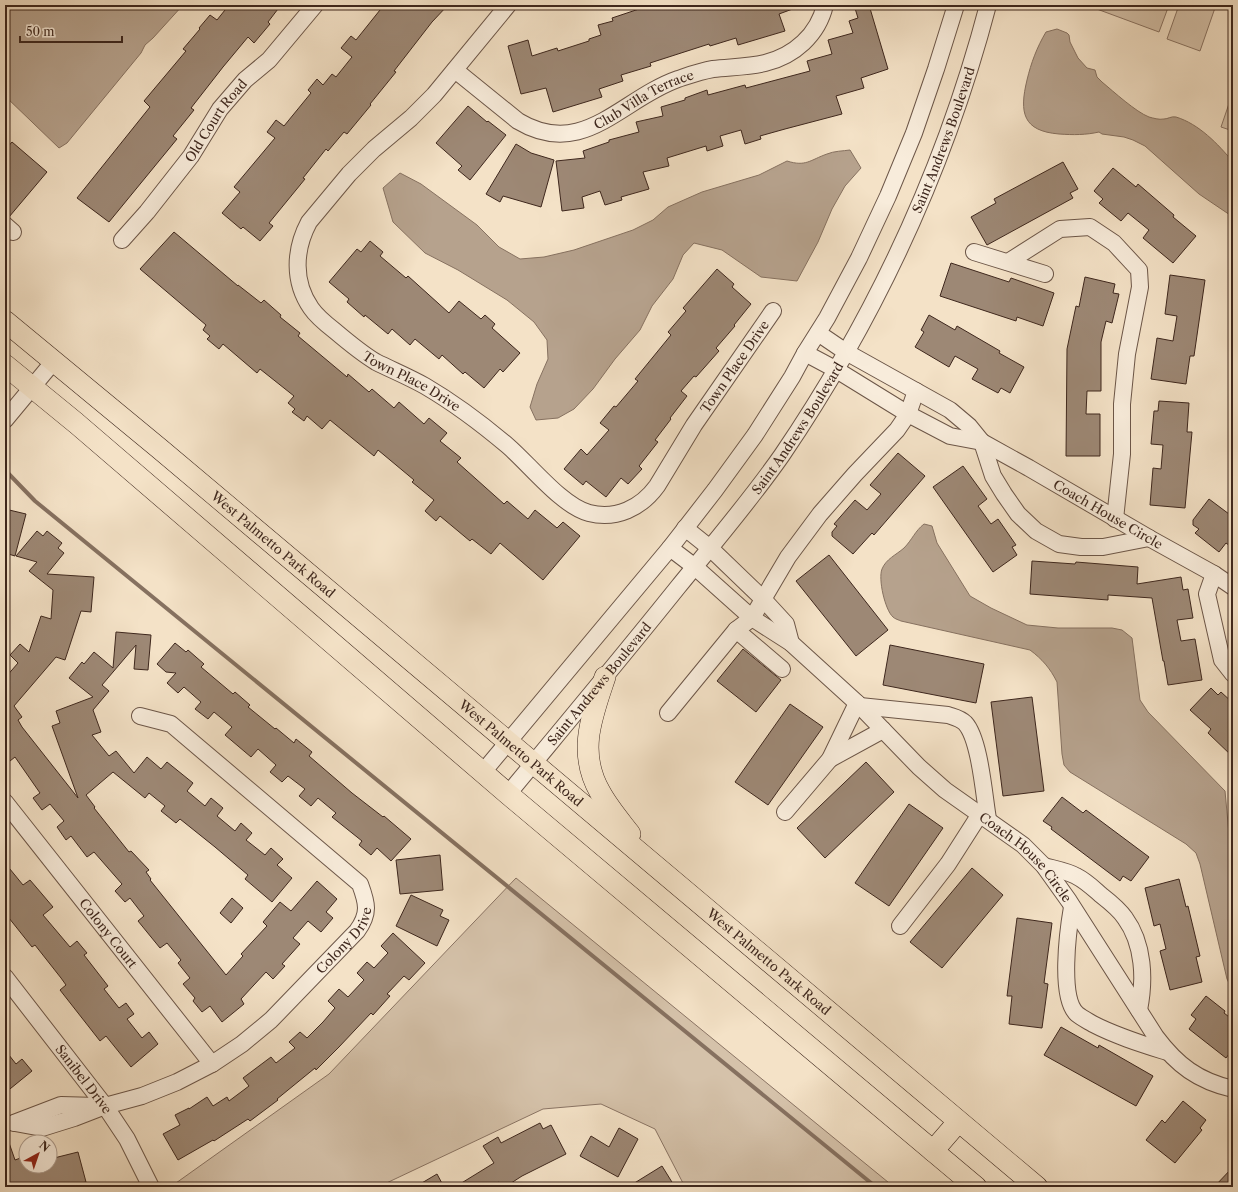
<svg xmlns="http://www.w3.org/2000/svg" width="1238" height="1192" viewBox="0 0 1238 1192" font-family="'Libre Caslon Text',serif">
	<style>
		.green { fill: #d5c2aa; stroke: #8a7464 }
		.water { fill: #b6a28d; stroke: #867160 }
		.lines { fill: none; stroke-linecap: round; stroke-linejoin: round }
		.stream { stroke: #867160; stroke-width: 4 }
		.building { fill: #9d8875; stroke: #3e271d }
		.minor-casing { stroke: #6c5648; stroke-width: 18 }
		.major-casing { stroke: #3e271d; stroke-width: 22 }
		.minor { stroke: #f8ecdb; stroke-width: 16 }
		.major { stroke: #f4e2c7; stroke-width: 21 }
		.labels { text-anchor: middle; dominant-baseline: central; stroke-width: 3; stroke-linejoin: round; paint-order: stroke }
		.street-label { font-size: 13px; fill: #3e271d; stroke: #f8ecdb }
	</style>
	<rect width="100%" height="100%" fill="#f4e2c7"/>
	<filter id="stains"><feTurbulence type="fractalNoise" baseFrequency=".005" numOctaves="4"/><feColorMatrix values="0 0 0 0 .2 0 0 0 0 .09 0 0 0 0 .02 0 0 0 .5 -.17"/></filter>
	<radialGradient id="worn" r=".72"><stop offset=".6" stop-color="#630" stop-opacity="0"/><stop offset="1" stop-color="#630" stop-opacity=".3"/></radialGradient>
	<g class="green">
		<polygon points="1086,5 1169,5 1159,32"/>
		<polygon points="1179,5 1216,5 1200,51 1167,39"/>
		<polygon points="1233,92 1233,131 1221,127"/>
		<polygon points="516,878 894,1187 685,1187 655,1129 601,1104 543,1109 378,1187 162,1187 176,1183 329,1074"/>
	</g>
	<g class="water">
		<polygon points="8,5 183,5 153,38 145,45 141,53 67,143 59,148 5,96 5,25"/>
		<path d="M1057 29 1067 33 1069 35 1070 42 1078 58 1087 68 1095 70 1097 77 1102 82C1114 92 1136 112 1149 117 1153 118 1159 120 1164 119 1168 119 1171 116 1176 117 1199 124 1218 144 1233 162V217L1199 194 1145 146 1133 140 1124 137 1102 134 1099 132C1086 135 1073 135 1059 134 1023 131 1019 113 1027 80 1031 63 1037 47 1046 32Z"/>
		<path d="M850 150 861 168 845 186 832 209 818 242 797 281 761 277 722 250 694 243 683 255 673 279 652 306 640 330 615 359 593 389 574 409 558 418 536 420 530 407 537 384 548 359 547 340 534 322 507 300 458 270 425 253 393 222 383 188 400 173 421 184 477 225 499 247 520 259 544 257 574 250 633 230 653 220 668 207 702 192 759 175 787 161C806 167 810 160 827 154 834 151 843 151 850 150Z"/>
		<path d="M924 524 932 526 937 543 970 596 991 608 1027 625 1058 628H1112L1122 630 1132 638 1140 700 1148 712 1225 791 1233 877V991L1227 979 1200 864 1196 853 1186 844 1070 772 1064 765 1062 754 1057 682C1050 668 1042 659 1030 650L901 621C899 620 895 619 893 617 885 610 878 579 882 569 886 559 896 555 904 548 912 540 915 531 924 524Z"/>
	</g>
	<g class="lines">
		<polyline class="stream" points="5,470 35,501 876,1187"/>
	</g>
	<g class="building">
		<polygon points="229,5 281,5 268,22 270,24 254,43 248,37 223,67 191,108 194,110 173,136 177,139 109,222 77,198 150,107 144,101 186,51 183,49 200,29 199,28 210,15 217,20"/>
		<polygon points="384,5 448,5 432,22 394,71 396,72 370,104 371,105 347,134 344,132 328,151 326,149 303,178 305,179 269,223 273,226 260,241 243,227 241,229 222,213 240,192 234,187 275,138 267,132 276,120 284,126 311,93 308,90 317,79 323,85 332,74 336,77 352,57 341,48 351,36 356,40"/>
		<polygon points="638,5 798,5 798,7 779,14 785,31 738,45 736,38 710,46 709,44 650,63 651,66 621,75 623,81 599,89 602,97 553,112 546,88 521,94 508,46 528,40 532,56 557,48 558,51 589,41 589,39 601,35 598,25 613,21 612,18 639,9"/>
		<polygon points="854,5 869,5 888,69 861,78 864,88 836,96 842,114 785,129 760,136 761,139 745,144 741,130 720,136 723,146 707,151 706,146 667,158 669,166 643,172 649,189 621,197 622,200 605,205 600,191 582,197 584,208 562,211 556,161 585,158 583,151 609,142 609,140 639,132 636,122 663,116 661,107 685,100 685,98 707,90 708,95 745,85 746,88 810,71 807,61 832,54 828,40 853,33 849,21 858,18"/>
		<polygon points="468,106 487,122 488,121 506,135 470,180 458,170 462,166 436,143"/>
		<polygon points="12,142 47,172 9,217 5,216 5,150"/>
		<polygon points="516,144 531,153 554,160 541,207 503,196 500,202 486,194"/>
		<polygon points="1063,162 1078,189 1070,193 1073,198 987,245 971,217 996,203 994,199"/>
		<polygon points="1113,168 1136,187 1138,184 1174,215 1173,217 1196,236 1173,263 1143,238 1149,230 1128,213 1121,221 1099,203 1103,199 1094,191"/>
		<polygon points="174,232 238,286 238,285 261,303 264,300 281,315 280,317 300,333 298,336 347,377 348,374 369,392 372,389 394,408 399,402 424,424 429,418 447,433 440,441 461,458 457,462 504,504 507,501 528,519 535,510 557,528 563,522 580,536 543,580 500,543 491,554 472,539 470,541 440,516 436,521 425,511 434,500 412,482 414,480 378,450 374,456 330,420 322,429 307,416 304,421 292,412 295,409 288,403 294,396 260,369 257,373 223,344 219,349 207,339 210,336 203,330 206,325 140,269"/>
		<polygon points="370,241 383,252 380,256 406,278 408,276 449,313 459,301 481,319 485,315 495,324 492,328 520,353 503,372 500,369 484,388 465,372 463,374 442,355 439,359 415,339 410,345 392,329 388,334 365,315 364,317 347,302 349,299 329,282 357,249 361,252"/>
		<polygon points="951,263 1009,282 1011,278 1054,293 1043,326 1017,317 1016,321 940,296"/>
		<polygon points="717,269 734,284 732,287 751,304 734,325 735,326 716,348 719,351 696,377 694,376 681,391 687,396 670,418 671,419 655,440 658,442 639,466 642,469 628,484 621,478 606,497 586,481 583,485 564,469 581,449 587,455 609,430 600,423 614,406 616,407 638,381 635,379 671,335 668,332 686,311 683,308"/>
		<polygon points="1170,275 1205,280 1194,356 1190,356 1186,384 1151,379 1157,338 1173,341 1177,316 1165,314"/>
		<polygon points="1085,277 1115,284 1113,293 1119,294 1112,323 1106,321 1101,342 1101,391 1087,391 1086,414 1100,414 1100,456 1066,456 1067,349 1076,306 1079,307"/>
		<polygon points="929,315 955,330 957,326 1000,351 999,353 1024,367 1010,393 1001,388 998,393 972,379 978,369 955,356 949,367 915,347 924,332 921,330"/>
		<polygon points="1159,401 1189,403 1187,432 1192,432 1185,508 1150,505 1153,468 1161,469 1163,445 1151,444 1154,411 1158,411"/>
		<polygon points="898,453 925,476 874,535 872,533 853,554 832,536 832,532 837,526 834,524 855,500 867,510 881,494 870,485"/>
		<polygon points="963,466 987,499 978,506 991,524 998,519 1016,545 1012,547 1017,555 993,572 933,487"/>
		<polygon points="1209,499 1233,517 1233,548 1226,543 1219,552 1195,533 1199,529 1193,525 1193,520"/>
		<polygon points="5,509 26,514 15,556 5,553"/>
		<polygon points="37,531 43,536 47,531 62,543 58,548 64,553 47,574 94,577 91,612 81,611 65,660 56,657 14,706 22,717 18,720 22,727 78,798 52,726 60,723 56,711 93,697 69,678 82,662 84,664 94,652 113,668 116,632 151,635 148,670 134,669 136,645 102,685 109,691 93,710 101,732 92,735 109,756 116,751 134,773 147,757 161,769 167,762 193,783 187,791 205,806 211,798 223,808 217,816 235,831 241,823 252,833 246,840 265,855 271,848 283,859 277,865 292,878 272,902 245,879 248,875 215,847 180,819 176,823 161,811 165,806 149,793 145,798 113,772 86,795 95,807 94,808 129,852 131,851 149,870 146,872 151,879 150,880 226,975 243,956 241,954 267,926 263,922 280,902 291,911 317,881 337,899 326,912 333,918 321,932 308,921 293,938 300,944 282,964 285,966 273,979 266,972 241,999 244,1004 222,1022 210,1006 202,1012 193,1001 195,998 183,984 190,978 178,963 181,960 167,943 160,948 138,921 144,916 130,898 125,902 115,891 122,884 94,852 87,857 71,836 66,840 57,827 64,821 50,804 42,810 33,798 40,793 15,757 5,765 5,678 18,663 10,655 20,644 29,652 41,616 51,619 53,590 29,571 37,562 16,556"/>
		<polygon points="829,555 888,630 856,656 796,581"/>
		<polygon points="1032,561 1075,564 1076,562 1138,567 1137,584 1181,577 1183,590 1188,589 1193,618 1177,620 1181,641 1195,639 1202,680 1168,685 1164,661 1163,661 1152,598 1108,595 1108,600 1030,594"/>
		<polygon points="175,643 186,652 188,650 204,664 201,667 233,694 235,692 250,705 248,707 275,729 276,728 294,743 296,739 312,752 309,756 352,793 383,817 384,816 411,839 391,861 377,848 371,855 359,845 362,841 332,817 336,813 318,798 311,806 299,796 305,789 288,776 282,782 270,772 276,765 258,749 251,757 225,735 232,727 214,712 208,719 195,709 201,702 184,687 178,693 167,683 176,673 166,672 157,664"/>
		<polygon points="890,645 984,664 976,703 883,685"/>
		<polygon points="743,649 781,680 756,712 717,681"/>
		<polygon points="1211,688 1218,695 1221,692 1233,703 1233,757 1208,733 1211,729 1190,710"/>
		<polygon points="1032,697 1044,791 1003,796 991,702"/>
		<polygon points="790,704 823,727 768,805 735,782"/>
		<polygon points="866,762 894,792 825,858 797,828"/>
		<polygon points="1062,797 1083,813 1086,810 1149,857 1131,881 1123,876 1120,881 1051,829 1052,827 1043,821"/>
		<polygon points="909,804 943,828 889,906 855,883"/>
		<polygon points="440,855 443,890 400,894 396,860"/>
		<polygon points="5,863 23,885 30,880 42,894 53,907 43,915 70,947 77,941 87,953 84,955 108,986 104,989 119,1008 126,1003 134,1014 127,1019 142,1038 149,1032 158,1044 131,1067 106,1036 100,1041 60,990 66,985 61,978 35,945 32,947 5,913"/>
		<polygon points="972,868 1003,895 942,968 910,942"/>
		<polygon points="1179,879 1186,907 1188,906 1200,956 1196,957 1202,982 1170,990 1160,951 1166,949 1160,924 1154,926 1145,888"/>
		<polygon points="411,895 443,910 440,916 449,920 437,946 396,926"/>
		<polygon points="232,898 243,908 231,923 220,913"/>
		<polygon points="1017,918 1052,923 1044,983 1048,984 1042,1028 1009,1024 1012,996 1007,996"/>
		<polygon points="393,933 425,963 409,980 404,976 387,994 390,996 373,1015 371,1013 339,1047 316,1070 315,1068 277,1099 278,1100 250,1121 248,1119 214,1141 213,1140 178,1160 163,1134 180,1125 175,1115 189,1108 189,1109 207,1097 213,1106 227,1097 229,1101 249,1086 243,1078 271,1057 276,1063 295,1048 289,1042 300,1032 307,1038 323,1022 335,1008 328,1001 339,989 348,997 364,980 357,973 367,962 374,968 388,953 381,946"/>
		<polygon points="1206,996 1225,1011 1224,1013 1233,1020 1233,1049 1226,1058 1189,1029 1196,1019 1191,1015"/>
		<polygon points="1061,1027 1098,1048 1099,1045 1153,1076 1136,1106 1044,1055"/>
		<polygon points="5,1050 16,1064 22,1059 32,1071 5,1093"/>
		<polygon points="1183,1101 1206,1120 1200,1128 1202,1130 1175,1163 1146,1140 1162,1120 1165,1123"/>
		<polygon points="540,1123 543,1129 551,1125 566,1154 522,1176 505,1187 502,1187 499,1182 491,1187 455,1187 494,1163 483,1146 498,1137 501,1143"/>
		<polygon points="619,1128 638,1139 618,1177 580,1156 591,1136 609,1147"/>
		<polygon points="5,1137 7,1137 15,1160 26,1156 26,1166 50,1166 50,1159 78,1152 86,1182 64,1187 5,1187"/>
		<polygon points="662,1166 675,1187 628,1187"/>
		<polygon points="1233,1167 1233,1187 1214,1187"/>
		<polygon points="437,1174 444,1187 415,1187"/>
	</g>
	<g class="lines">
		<g class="minor-casing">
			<g id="minor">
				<path id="s1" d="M508 5 434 95 411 118 374 149 349 174 309 222C294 250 293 282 311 308 317 317 326 324 335 331 348 342 361 353 376 362 392 370 409 377 425 386 454 403 482 424 508 446 530 465 562 506 589 513 616 520 641 508 657 486L694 425 773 311"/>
				<path id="s2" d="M455 70 518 121C583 160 621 99 678 79 690 75 701 71 713 69 730 67 748 67 765 63 794 56 818 35 825 5"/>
				<polyline points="5,225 13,232"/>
				<path id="s3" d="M122 240 147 212 191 156 220 109 245 80 269 60 315 5"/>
				<polyline points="974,252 1045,274"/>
				<polyline points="1008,262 1060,229 1090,227 1114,243 1139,270 1140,287 1127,354 1122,404 1122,454 1115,519"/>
				<polyline points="818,333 846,352 950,410 969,426 982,442 993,476 1004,494 1018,514 1036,531 1059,544 1081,547 1103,547 1149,538"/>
				<path id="s4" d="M805 353 835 369 908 414 950 436 982 442 1029 468 1149 538 1214 574 1233 587"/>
				<polyline points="5,420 54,361"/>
				<polyline points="685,528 710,548 763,599 786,624 791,643"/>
				<path id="s5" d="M670 548 695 567 752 618 791 643 857 703 919 767 945 790 1023 845 1044 866 1069 901 1156 1037C1177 1065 1198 1081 1233 1089"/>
				<polyline points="1214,574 1207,594 1222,660 1233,674"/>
				<polyline points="736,630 782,669"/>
				<path d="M860 706 948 715C954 717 960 718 965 723 980 739 984 796 988 819"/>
				<polyline points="668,713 736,630 752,618 788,557 820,514 855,474 897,430 908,414 916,391"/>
				<polyline points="830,759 883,730"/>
				<polyline points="483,772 670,548 715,490 755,435 792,377 805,353 827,318 859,258 888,196 914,133 936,69 956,5"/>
				<path id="s6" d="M508 794C565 725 622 657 678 587 713 544 750 501 782 455 875 318 946 165 988 5"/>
				<path id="s7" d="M5 802 212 1064"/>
				<polyline points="785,812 830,759 857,703"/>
				<path d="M1044 866C1055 869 1067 871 1076 876 1086 881 1093 888 1101 895 1110 902 1119 909 1125 918 1144 944 1145 980 1139 1010"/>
				<path d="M1072 907C1068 930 1059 998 1077 1014 1082 1018 1088 1021 1093 1024 1116 1036 1142 1044 1167 1052"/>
				<polyline points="900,926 948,864 980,814"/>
				<path id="s8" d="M5 977 105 1106 127 1139 151 1187"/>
				<polyline points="14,1123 61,1105 97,1106"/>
				<path id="s9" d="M15 1123 42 1128 74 1118 105 1106 142 1096 177 1082 212 1064 242 1044 271 1020 357 931C370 913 367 903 360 884L171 724 140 716"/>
			</g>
		</g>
		<g class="major-casing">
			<g id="major">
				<path id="s10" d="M5 321 160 449 1037 1187"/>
				<polyline points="5,365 76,423 508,794 976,1187"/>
				<path d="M605 677C592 716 577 752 600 792 608 807 620 821 630 834"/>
				<polyline points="933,1151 958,1122"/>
			</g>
		</g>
		<use href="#minor" class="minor"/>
		<use href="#major" class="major"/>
	</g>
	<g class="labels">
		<g class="street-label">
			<text stroke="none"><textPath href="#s2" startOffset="217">Club Villa Terrace</textPath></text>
			<text stroke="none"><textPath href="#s3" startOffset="152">Old Court Road</textPath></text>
			<text stroke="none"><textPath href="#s6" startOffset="791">Saint Andrews Boulevard</textPath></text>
			<text stroke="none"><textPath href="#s1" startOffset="954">Town Place Drive</textPath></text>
			<text stroke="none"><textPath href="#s1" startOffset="511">Town Place Drive</textPath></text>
			<text stroke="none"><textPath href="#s6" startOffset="467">Saint Andrews Boulevard</textPath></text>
			<text stroke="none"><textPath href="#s4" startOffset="345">Coach House Circle</textPath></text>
			<text stroke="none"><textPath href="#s10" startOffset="349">West Palmetto Park Road</textPath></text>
			<text stroke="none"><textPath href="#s6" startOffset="143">Saint Andrews Boulevard</textPath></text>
			<text stroke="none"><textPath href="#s10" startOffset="673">West Palmetto Park Road</textPath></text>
			<text stroke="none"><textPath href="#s5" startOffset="473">Coach House Circle</textPath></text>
			<text stroke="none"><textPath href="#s7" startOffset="167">Colony Court</textPath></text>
			<text stroke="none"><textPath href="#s9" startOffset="392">Colony Drive</textPath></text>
			<text stroke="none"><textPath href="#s10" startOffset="997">West Palmetto Park Road</textPath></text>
			<text stroke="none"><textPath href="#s8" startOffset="129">Sanibel Drive</textPath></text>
		</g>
	</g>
	<rect width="1238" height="1192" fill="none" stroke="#f4e2c7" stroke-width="20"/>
	<rect x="6" y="6" width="1226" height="1180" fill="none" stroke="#3e271d" stroke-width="2"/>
	<rect x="10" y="10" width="1218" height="1172" fill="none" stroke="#3e271d"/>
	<g transform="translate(38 1154) rotate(40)"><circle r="19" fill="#f8ecdb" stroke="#ae9d8f"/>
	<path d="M0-3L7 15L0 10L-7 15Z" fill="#8f2418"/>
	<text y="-6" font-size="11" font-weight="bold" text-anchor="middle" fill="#3e271d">N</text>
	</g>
	<path d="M20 36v6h102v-6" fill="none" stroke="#3e271d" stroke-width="2"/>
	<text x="26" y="36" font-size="12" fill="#3e271d" stroke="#f8ecdb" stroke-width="3" paint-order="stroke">50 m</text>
	<rect width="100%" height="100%" filter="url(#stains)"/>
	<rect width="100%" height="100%" fill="url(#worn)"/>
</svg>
